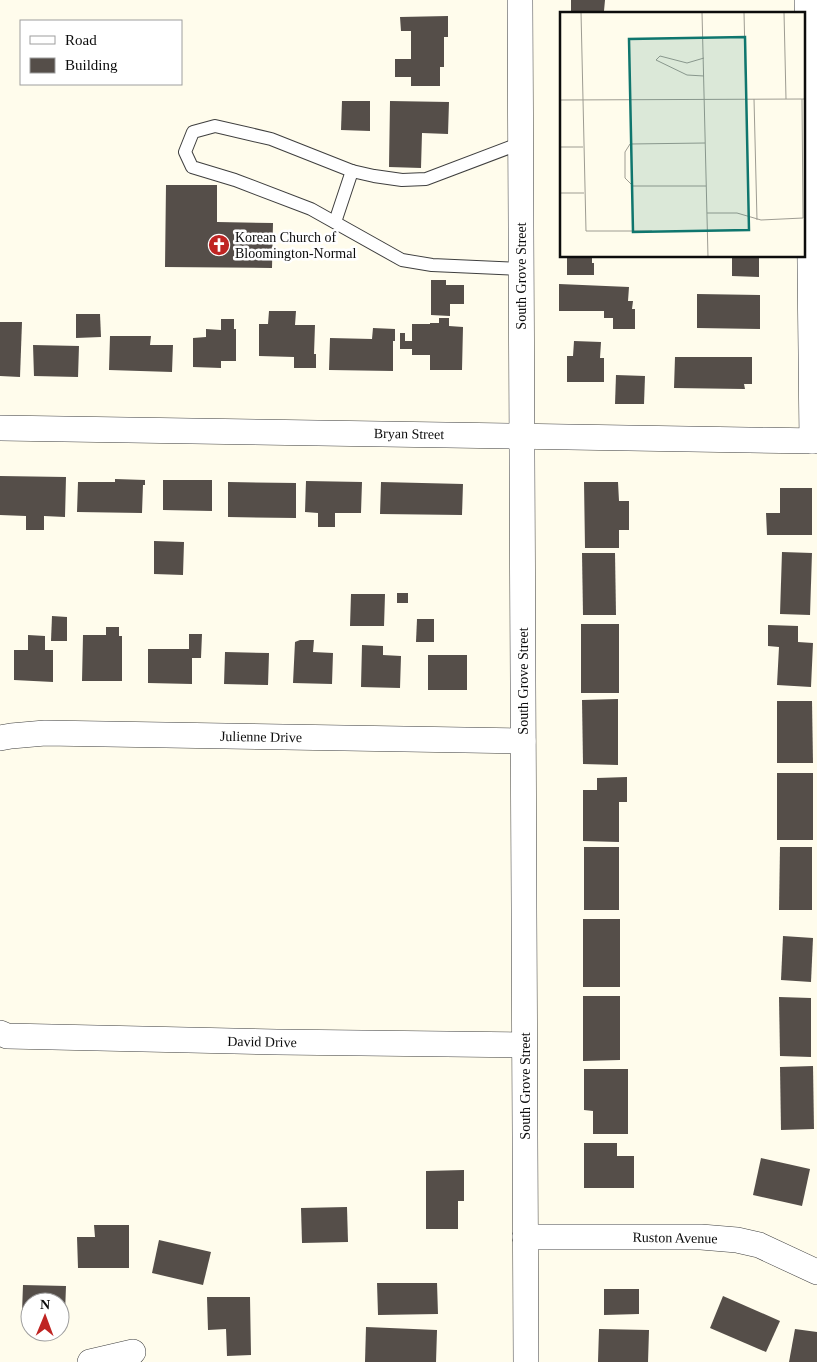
<svg xmlns="http://www.w3.org/2000/svg" width="817" height="1362" viewBox="0 0 817 1362" font-family="Georgia,serif">
	<style>
		.building { fill: #554e49 }
		.lines { fill: none; stroke-linecap: round; stroke-linejoin: round }
		.lane-casing { stroke: #3f3f3f; stroke-width: 14 }
		.street-casing { stroke: #3f3f3f; stroke-width: 26 }
		.lane { stroke: #fff; stroke-width: 12 }
		.street { stroke: #fff; stroke-width: 25 }
		.labels { text-anchor: middle; dominant-baseline: central; stroke-width: 5; stroke-linejoin: round; paint-order: stroke }
		.poi-label { font-size: 14px; fill: #0c0c0c; stroke: #fff; text-anchor: start }
		.street-label { font-size: 14px; fill: #0c0c0c; stroke: #fff }
		.inset-road { fill: none; stroke: #9e9c92; stroke-width: 1 }
		.view { fill: #0f766e; fill-opacity: 0.15; stroke: #0f766e; stroke-width: 2.5 }
		.inset-edge { fill: none; stroke: #0c0c0c; stroke-width: 2.5 }
	</style>
	<rect width="100%" height="100%" fill="#fffcec"/>
	<g class="building">
		<polygon points="571,0 605,0 604,11 571,11"/>
		<polygon points="448,16 448,37 444,37 444,67 440,67 440,86 411,86 411,77 395,77 395,59 411,59 411,31 401,31 400,17"/>
		<polygon points="342,101 370,101 370,131 341,130"/>
		<polygon points="390,101 449,102 448,134 422,133 421,168 389,167"/>
		<polygon points="166,185 217,185 217,222 273,223 272,268 165,267"/>
		<polygon points="567,256 592,256 592,263 594,263 594,275 567,275"/>
		<polygon points="732,256 759,256 759,277 732,276"/>
		<polygon points="431,280 446,280 446,285 464,285 464,304 450,304 450,316 431,315"/>
		<polygon points="559,284 629,287 628,301 633,301 632,309 635,309 635,329 613,329 613,318 604,318 604,311 559,311"/>
		<polygon points="697,294 760,295 760,329 697,328"/>
		<polygon points="269,311 296,311 295,325 315,325 314,354 316,354 316,368 294,368 294,357 259,356 259,324 268,324"/>
		<polygon points="76,314 100,314 101,337 76,338"/>
		<polygon points="439,318 449,318 449,326 463,327 462,370 430,370 430,355 412,355 412,349 400,349 400,333 405,333 405,341 412,341 412,324 430,324 430,323 439,323"/>
		<polygon points="221,319 234,319 234,329 236,329 236,361 221,361 221,368 193,367 193,338 206,337 206,329 221,330"/>
		<polygon points="0,322 22,322 20,377 0,376"/>
		<polygon points="373,328 395,329 395,341 393,341 393,371 329,370 330,338 372,339"/>
		<polygon points="110,336 151,336 150,345 173,345 172,372 109,370"/>
		<polygon points="574,341 601,342 600,358 604,358 604,382 567,382 567,356 573,356"/>
		<polygon points="33,345 79,346 78,377 34,376"/>
		<polygon points="675,357 752,357 752,384 744,384 745,389 674,388"/>
		<polygon points="616,375 645,376 644,404 615,404"/>
		<polygon points="0,476 66,477 65,517 44,516 44,530 26,530 26,516 0,515"/>
		<polygon points="115,479 145,480 145,485 143,485 142,513 77,512 78,482 115,482"/>
		<polygon points="163,480 212,480 212,511 163,510"/>
		<polygon points="306,481 362,482 361,513 335,513 335,527 318,527 318,513 305,512"/>
		<polygon points="228,482 296,483 296,518 228,517"/>
		<polygon points="381,482 463,484 462,515 380,514"/>
		<polygon points="584,482 618,482 619,501 629,501 629,530 619,530 619,548 585,548"/>
		<polygon points="780,488 812,488 812,535 767,535 766,513 780,513"/>
		<polygon points="154,541 184,542 183,575 154,574"/>
		<polygon points="782,552 812,553 810,615 780,614"/>
		<polygon points="582,553 615,553 616,615 583,615"/>
		<rect x="397" y="593" width="11" height="10"/>
		<polygon points="351,594 385,594 384,626 350,626"/>
		<polygon points="52,616 67,617 67,641 51,641"/>
		<polygon points="417,619 434,619 434,642 416,642"/>
		<rect x="581" y="624" width="38" height="69"/>
		<polygon points="768,625 798,626 798,642 813,643 811,687 777,685 779,647 768,646"/>
		<polygon points="106,627 119,627 119,636 122,636 122,681 82,681 83,635 106,635"/>
		<polygon points="189,634 202,634 201,658 192,658 192,684 148,683 148,649 189,649"/>
		<polygon points="28,635 45,636 45,650 53,650 53,682 14,680 14,650 28,650"/>
		<polygon points="300,640 314,640 313,652 333,653 332,684 293,683 295,642"/>
		<polygon points="362,645 383,646 383,655 401,656 400,688 361,687"/>
		<polygon points="225,652 269,653 268,685 224,684"/>
		<rect x="428" y="655" width="39" height="35"/>
		<polygon points="618,699 618,765 583,764 582,700"/>
		<polygon points="777,701 812,701 813,763 777,763"/>
		<rect x="777" y="773" width="36" height="67"/>
		<polygon points="627,777 627,802 619,802 619,842 583,841 583,790 597,790 597,778"/>
		<rect x="584" y="847" width="35" height="63"/>
		<polygon points="780,847 812,847 812,910 779,910"/>
		<rect x="583" y="919" width="37" height="68"/>
		<polygon points="783,936 813,938 811,982 781,980"/>
		<polygon points="583,996 620,996 620,1060 583,1061"/>
		<polygon points="779,997 811,998 811,1057 780,1056"/>
		<polygon points="813,1066 814,1129 781,1130 780,1067"/>
		<polygon points="584,1069 628,1069 628,1134 593,1134 593,1111 584,1110"/>
		<polygon points="584,1143 617,1143 617,1156 634,1156 634,1188 584,1188"/>
		<polygon points="761,1158 810,1169 802,1206 753,1195"/>
		<polygon points="464,1170 464,1201 458,1201 458,1229 426,1229 426,1171"/>
		<polygon points="347,1207 348,1242 302,1243 301,1208"/>
		<polygon points="94,1225 129,1225 129,1268 78,1268 77,1237 95,1237"/>
		<polygon points="159,1240 211,1252 203,1285 152,1273"/>
		<polygon points="377,1283 437,1283 438,1314 378,1315"/>
		<polygon points="23,1285 66,1286 65,1313 60,1313 60,1302 30,1302 30,1312 22,1312"/>
		<polygon points="604,1289 639,1289 639,1314 604,1315"/>
		<polygon points="723,1296 780,1321 766,1352 710,1328"/>
		<polygon points="207,1297 250,1297 251,1355 227,1356 226,1329 208,1330"/>
		<polygon points="366,1327 437,1330 436,1362 365,1362"/>
		<polygon points="599,1329 649,1330 648,1362 598,1362"/>
		<polygon points="795,1329 817,1332 817,1362 789,1362"/>
	</g>
	<g class="lines">
		<g class="lane-casing">
			<g id="lane">
				<polyline points="521,143 426,179 402,180 374,176 352,171 271,139 215,126 193,132 185,152 192,167 235,180 311,209 402,260 432,265 521,269"/>
				<polyline points="335,222 352,171"/>
			</g>
		</g>
		<g class="street-casing">
			<g id="street">
				<polyline points="520,0 526,1362"/>
				<polyline points="807,0 812,441"/>
				<polyline points="0,428 817,441"/>
				<polyline points="0,738 11,736 45,733 523,741"/>
				<polyline points="0,1033 7,1036 277,1042 524,1045"/>
				<polyline points="525,1237 701,1237 737,1240 759,1245 817,1272"/>
				<polyline points="90,1362 133,1352"/>
			</g>
		</g>
		<use href="#lane" class="lane"/>
		<use href="#street" class="street"/>
	</g>
	<defs>
		<g id="church-disc" transform="scale(1.125)"><circle r="9.5" fill="#bf2422" stroke="#fff"/><path d="M-1.2-6h2.4v3.5h3.3v2.4h-3.3V6h-2.4V-.1h-3.3v-2.4h3.3Z" fill="#fff"/></g>
	</defs>
	<g fill-rule="evenodd">
		<use href="#church-disc" x="219" y="245"/>
	</g>
	<g class="labels">
		<g class="poi-label">
			<text x="235" y="237">Korean Church of<tspan x="235" dy="16">Bloomington-Normal</tspan></text>
		</g>
		<g class="street-label">
			<text transform="translate(521 276) rotate(-90)">South Grove Street</text>
			<text transform="translate(409 434) rotate(1)">Bryan Street</text>
			<text transform="translate(523 681) rotate(-90)">South Grove Street</text>
			<text transform="translate(261 737) rotate(1)">Julienne Drive</text>
			<text transform="translate(262 1042) rotate(1)">David Drive</text>
			<text transform="translate(525 1086) rotate(-90)">South Grove Street</text>
			<text transform="translate(675 1238) rotate(1)">Ruston Avenue</text>
		</g>
	</g>
	<g transform="translate(560 12)">
		<rect width="245" height="245" fill="#fffcec"/>
		<path class="inset-road" d="M21 0 26 219H92M142 0 148 245M184 0 186 87M224 0 226 87M144 46 127 51 100 44 96 48 127 63 144 64M194 87 197 208M0 88 245 87M145 131 70 132 65 140V166L73 174H146M0 135H23M0 181H24M147 201H177L201 208 243 206 242 87"/>
		<path class="view" d="M185 25 189 218 73 220 69 27Z"/>
		<rect width="245" height="245" class="inset-edge"/>
	</g>
	<rect x="20" y="20" width="162" height="65" fill="#ffffff" stroke="#9e9e9e"/>
	<rect x="30" y="36" width="25" height="8" fill="#ffffff" stroke="#9e9e9e"/>
	<text x="65" y="45" font-size="15" fill="#0c0c0c">Road</text>
	<rect x="30" y="58" width="25" height="15" fill="#554e49" stroke="#9e9e9e"/>
	<text x="65" y="70" font-size="15" fill="#0c0c0c">Building</text>
	<g transform="translate(45 1317) rotate(1)"><circle r="24" fill="#ffffff" stroke="#9e9e9e"/>
	<path d="M0-4L9 19L0 12L-9 19Z" fill="#bf2422"/>
	<text y="-8" font-size="14" font-weight="bold" text-anchor="middle" fill="#0c0c0c">N</text>
	</g>
</svg>
